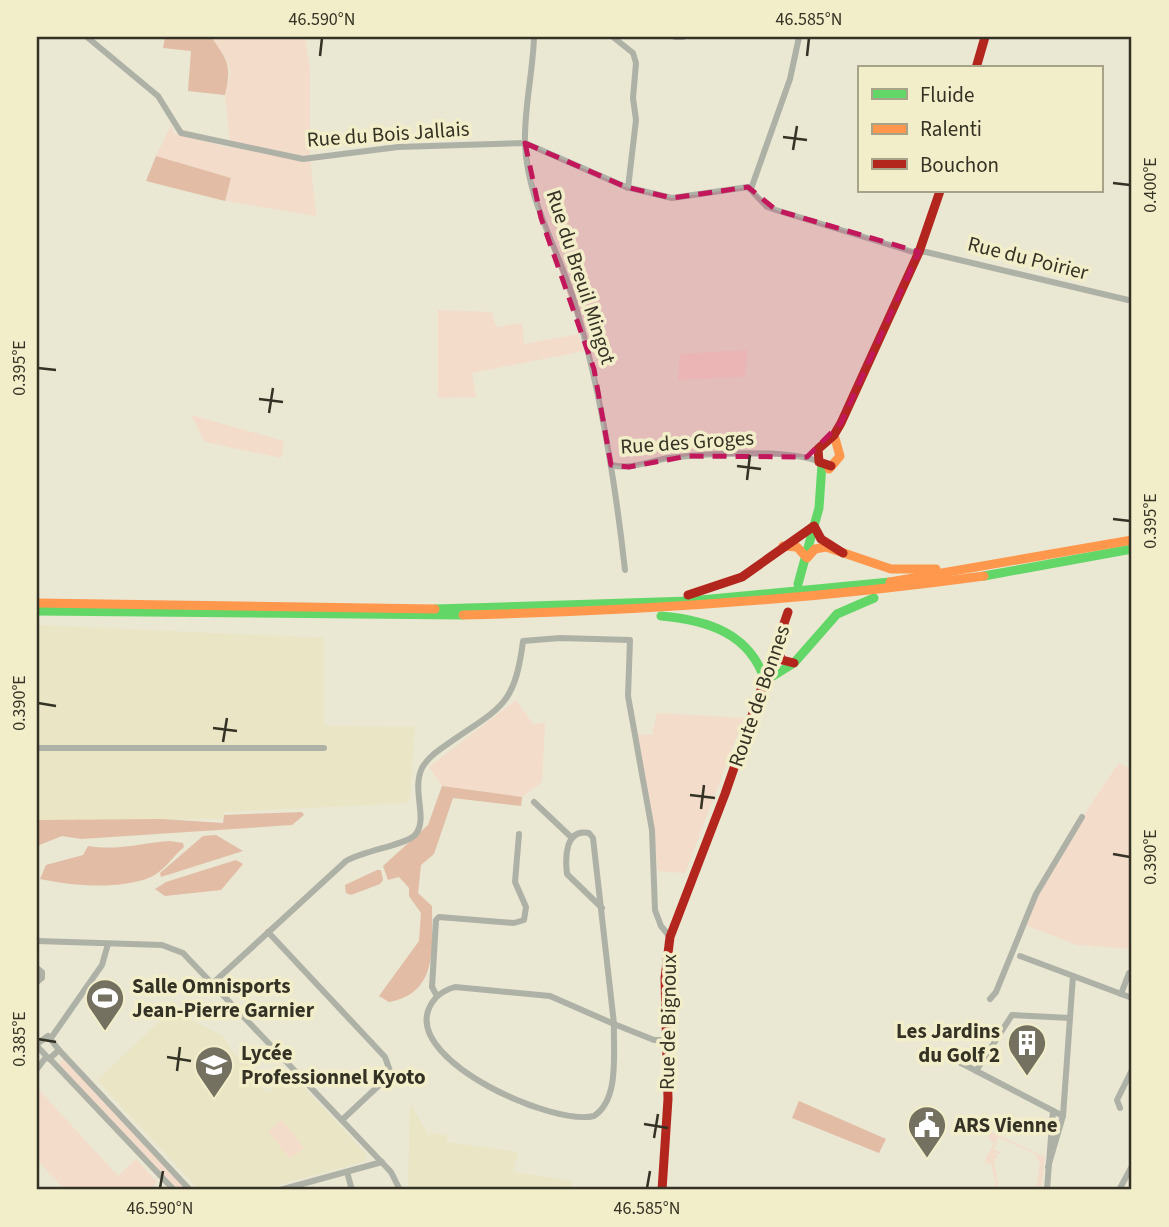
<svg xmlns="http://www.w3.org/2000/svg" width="1169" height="1227" viewBox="0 0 1169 1227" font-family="'Source Sans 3',sans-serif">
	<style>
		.built { fill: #eae5c4 }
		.green { fill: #f4dccb }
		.forest { fill: #e2bca5 }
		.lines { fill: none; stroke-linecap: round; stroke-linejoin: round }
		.street { stroke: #aeb1a6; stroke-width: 6 }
		.fast { stroke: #63d668; stroke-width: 9 }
		.slow { stroke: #ff974d; stroke-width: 9 }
		.jam { stroke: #b3261e; stroke-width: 9 }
		.marked { fill: #c2185b; fill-opacity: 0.2; stroke: #c2185b; stroke-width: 5; stroke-dasharray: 14 9; stroke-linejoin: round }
		.ticks { fill: none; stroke: #343224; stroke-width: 2.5 }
		.labels { text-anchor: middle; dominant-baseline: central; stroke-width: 7; stroke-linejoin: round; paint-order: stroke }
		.street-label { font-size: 21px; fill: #343224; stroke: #f3eeca }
		.poi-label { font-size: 21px; font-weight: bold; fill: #343224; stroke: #f3eeca; text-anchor: start }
		.neatline { fill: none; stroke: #343224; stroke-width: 2.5 }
		.ticks-label { font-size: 18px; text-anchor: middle; fill: #343224 }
	</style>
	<rect width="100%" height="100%" fill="#eae7d3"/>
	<g class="built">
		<polygon points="37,625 324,638 324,726 415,727 409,803 223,812 223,819 37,820"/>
		<polygon points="172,1010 223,1036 231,1051 255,1069 251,1075 267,1093 290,1073 367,1155 365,1161 260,1190 199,1190 97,1080"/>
		<polygon points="410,1103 430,1138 431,1133 447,1135 447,1142 518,1152 513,1172 572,1181 571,1190 408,1190"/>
	</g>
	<g class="green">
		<polygon points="211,37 305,39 310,66 310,156 316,216 225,201 231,178 156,156 171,126 175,134 231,148 225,95 231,72 225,56"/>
		<polygon points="438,310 492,312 496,327 522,323 524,344 578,334 584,351 472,373 476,397 438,398"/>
		<polygon points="747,350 745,377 678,380 680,354"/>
		<polygon points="191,415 284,441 281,458 205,442"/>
		<polygon points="516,700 533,724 545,723 542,782 522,797 442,786 429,767"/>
		<polygon points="657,713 744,718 685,873 658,871 638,734 652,735"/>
		<path d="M1119 763 1132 769V949L1077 945 1025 925C1050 868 1083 814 1119 763Z"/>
		<polygon points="64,1059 188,1190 176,1190 58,1064"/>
		<polygon points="37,1088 118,1176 136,1159 157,1182 150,1190 65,1190 37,1160"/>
		<polygon points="965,1119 1045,1157 1041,1190 1030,1190 1036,1189 1040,1161 1037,1160 1037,1155 998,1137 994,1149 999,1152 1002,1149 1000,1154 995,1152 998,1157 994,1159 998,1188 1003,1190 992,1190 992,1187 996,1186 991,1163 987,1164 985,1160 994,1143 988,1139 990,1135"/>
		<polygon points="282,1120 304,1148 290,1159 268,1131"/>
	</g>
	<g class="forest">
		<path d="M165 37H211C228 60 232 66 225 95L188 91 191 51 163 48Z"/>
		<polygon points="156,156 231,178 225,201 146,181"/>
		<path d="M442 786 522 797 521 806 453 798 434 854 421 865 418 893 432 906C432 946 439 993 389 1002L379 996 419 941 421 913 409 896V888L399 877 388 880 383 866 428 825Z"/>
		<polygon points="302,812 304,815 292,825 81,839 62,836 37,846 37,820 162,819 223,823 224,815"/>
		<polygon points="216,835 243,851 161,877 160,873 203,836"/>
		<path d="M170 841 183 843 184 847C174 855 163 872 151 877 119 890 74 886 40 879L46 865 83 855 88 846C119 851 139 843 170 841Z"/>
		<polygon points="236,860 243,864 221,890 165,896 155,889 166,882"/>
		<polygon points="377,870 381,870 383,880 380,884 351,895 346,893 345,885"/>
		<polygon points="799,1101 886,1139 879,1153 792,1118"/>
	</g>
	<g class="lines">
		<g class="street">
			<polyline points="87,37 158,96 181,133 303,159 398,147 525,143 626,187 672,198 748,187 767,207 776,210 913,252 926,252 1128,300"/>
			<path d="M534 37C533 72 524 108 525 143 527 201 559 250 575 304 601 391 615 480 625 570"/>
			<polyline points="613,37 633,53 636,63 633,98 636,120 628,188"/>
			<polyline points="675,37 683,37"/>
			<polyline points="1132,143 1132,158"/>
			<polyline points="751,189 790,79 799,37"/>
			<path d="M611 465C631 470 649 461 669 458 705 454 788 448 819 462"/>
			<polyline points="37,748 324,748"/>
			<polyline points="534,802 571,837"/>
			<path d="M602 908 567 874C565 858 565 828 589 833L593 838 614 1024 654 1040H667"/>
			<polyline points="268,932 385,1057 390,1071 389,1076 342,1120"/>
			<polyline points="37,941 162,945 183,953 391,1172 400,1190"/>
			<polyline points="1020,956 1132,998"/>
			<polyline points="37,968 42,972 42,978 37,982"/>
			<path d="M213 983 346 861C365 850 406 845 415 835 429 819 411 791 422 768 428 757 439 750 449 743 501 707 515 706 523 641L560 638 630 640 628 696 652 830 655 910 661 926 670 937"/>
			<path d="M455 987 550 996 614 1024C613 1052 620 1099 594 1116 553 1126 411 1063 428 1011 433 997 442 991 455 987Z"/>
			<polyline points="1121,994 1129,973"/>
			<polyline points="437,996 432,987 436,920 439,917 514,923 524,920 526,907 515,882 519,834"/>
			<polyline points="990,999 996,992 1036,894 1082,817"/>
			<polyline points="51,1038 102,965 108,944"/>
			<polyline points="37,1044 48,1036 59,1050 49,1059 37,1046"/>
			<polyline points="59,1050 190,1190"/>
			<polyline points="50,1059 174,1190"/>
			<polyline points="959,1062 1063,1116"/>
			<polyline points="37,1069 46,1057"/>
			<polyline points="976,1071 1012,1015 1070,1018"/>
			<polyline points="1120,1108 1117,1100 1132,1070"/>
			<polyline points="1048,1167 1063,1116 1073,976"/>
			<polyline points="347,1172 352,1190"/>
			<polyline points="280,1190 382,1162"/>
			<polyline points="1047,1190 1053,1111"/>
			<polyline points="1119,1190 1132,1166"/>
		</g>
		<g class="fast">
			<polyline points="984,576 1132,549"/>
			<polyline points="798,584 819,508 822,464"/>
			<polyline points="435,609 690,601 890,582"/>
			<polyline points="37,611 463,615"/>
			<path d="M661 616C707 620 750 633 765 681L794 663 837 614 874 598"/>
		</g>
		<g class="slow">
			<polyline points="829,469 840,456 834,435"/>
			<polyline points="783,546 797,547 807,558 815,549 826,547 891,569 936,569"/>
			<polyline points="890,582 1132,540"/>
			<polyline points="37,603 435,609"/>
			<path d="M463 615C638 611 810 600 984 576"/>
		</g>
		<g class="jam">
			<polyline points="976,68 985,37"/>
			<polyline points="831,466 819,462 818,449 834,435 841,423 919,252 940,191"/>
			<polyline points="688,595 742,577 814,526 821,539 843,553"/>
			<polyline points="776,648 782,660 794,663"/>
			<polyline points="662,1190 668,1099 665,978 670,937 725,794 788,612"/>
		</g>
	</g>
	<path class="marked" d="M525 143 626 187 672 198 748 187 776 210 919 252 841 423 807 457 688 456 629 467 611 465 594 369 541 218Z"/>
	<path class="ticks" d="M320 56 322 38M807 56 809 38M783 137 807 140M793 150 797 126M1113 183 1130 185M38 368 56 370M259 399 283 402M269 413 273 388M737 466 761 469M747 480 750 455M1113 519 1130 521M38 703 56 706M213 728 237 731M223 742 227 718M690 795 715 798M701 809 704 785M1113 854 1130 857M38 1039 56 1042M167 1057 191 1061M177 1071 180 1047M644 1124 668 1128M654 1138 658 1114M160 1188 163 1171M647 1188 650 1171"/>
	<defs>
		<g id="stadium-pin" transform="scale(2.0125)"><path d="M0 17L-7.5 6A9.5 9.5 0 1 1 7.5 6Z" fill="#747161" stroke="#f3eeca"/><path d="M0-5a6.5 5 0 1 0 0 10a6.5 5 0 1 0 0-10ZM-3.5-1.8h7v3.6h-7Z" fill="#fff"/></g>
		<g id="building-pin" transform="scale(2.0125)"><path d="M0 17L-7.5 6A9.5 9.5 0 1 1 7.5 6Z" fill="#747161" stroke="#f3eeca"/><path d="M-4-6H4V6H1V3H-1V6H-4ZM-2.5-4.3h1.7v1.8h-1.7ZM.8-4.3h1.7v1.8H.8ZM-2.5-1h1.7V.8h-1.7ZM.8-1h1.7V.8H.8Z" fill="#fff"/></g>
		<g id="school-pin" transform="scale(2.0125)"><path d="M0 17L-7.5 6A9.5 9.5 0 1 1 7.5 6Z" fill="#747161" stroke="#f3eeca"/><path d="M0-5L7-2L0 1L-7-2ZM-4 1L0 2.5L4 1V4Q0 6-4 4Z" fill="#fff"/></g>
		<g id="civic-pin" transform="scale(2.0125)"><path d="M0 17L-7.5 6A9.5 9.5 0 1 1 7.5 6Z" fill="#747161" stroke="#f3eeca"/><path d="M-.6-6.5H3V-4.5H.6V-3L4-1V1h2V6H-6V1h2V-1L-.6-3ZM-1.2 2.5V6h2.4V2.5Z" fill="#fff"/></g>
	</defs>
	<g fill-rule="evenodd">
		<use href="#stadium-pin" x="105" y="998"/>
		<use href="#building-pin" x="1027" y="1043"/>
		<use href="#school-pin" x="214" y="1065"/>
		<use href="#civic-pin" x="927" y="1125"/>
	</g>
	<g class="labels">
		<g class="street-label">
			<text transform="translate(388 134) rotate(-4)">Rue du Bois Jallais</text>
			<text transform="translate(1028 258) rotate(14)">Rue du Poirier</text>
			<text transform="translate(581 277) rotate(72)">Rue du Breuil Mingot</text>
			<text transform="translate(687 442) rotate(-4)">Rue des Groges</text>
			<text transform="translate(759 696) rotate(-71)">Route de Bonnes</text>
			<text transform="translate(668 1022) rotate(-89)">Rue de Bignoux</text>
		</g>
		<g class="poi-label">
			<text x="132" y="986">Salle Omnisports<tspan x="132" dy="24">Jean-Pierre Garnier</tspan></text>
			<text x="1000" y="1031" text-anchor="end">Les Jardins<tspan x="1000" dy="24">du Golf 2</tspan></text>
			<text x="241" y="1053">Lycée<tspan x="241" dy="24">Professionnel Kyoto</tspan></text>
			<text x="954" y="1125">ARS Vienne</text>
		</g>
	</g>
	<rect width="1169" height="1227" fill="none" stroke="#f3eeca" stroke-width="77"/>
	<rect x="858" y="66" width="245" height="126" fill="#f3eeca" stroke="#a7a388" stroke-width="2"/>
	<rect x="872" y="89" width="35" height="10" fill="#63d668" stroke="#a7a388" stroke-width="2"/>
	<text x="920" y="102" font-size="21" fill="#343224">Fluide</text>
	<rect x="872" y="124" width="35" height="10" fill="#ff974d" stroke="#a7a388" stroke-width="2"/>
	<text x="920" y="136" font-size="21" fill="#343224">Ralenti</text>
	<rect x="872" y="159" width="35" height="10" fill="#b3261e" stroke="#a7a388" stroke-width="2"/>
	<text x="920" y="172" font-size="21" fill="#343224">Bouchon</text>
	<rect x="38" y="38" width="1092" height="1150" class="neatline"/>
	<g class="ticks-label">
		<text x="322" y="25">46.590°N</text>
		<text x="809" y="25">46.585°N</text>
		<text transform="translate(1150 185) rotate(-90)" y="6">0.400°E</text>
		<text transform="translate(19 368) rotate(-90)" y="6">0.395°E</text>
		<text transform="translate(1150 521) rotate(-90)" y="6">0.395°E</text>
		<text transform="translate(19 703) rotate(-90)" y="6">0.390°E</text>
		<text transform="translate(1150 857) rotate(-90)" y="6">0.390°E</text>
		<text transform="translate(19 1039) rotate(-90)" y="6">0.385°E</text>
		<text x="160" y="1214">46.590°N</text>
		<text x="647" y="1214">46.585°N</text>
	</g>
</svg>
